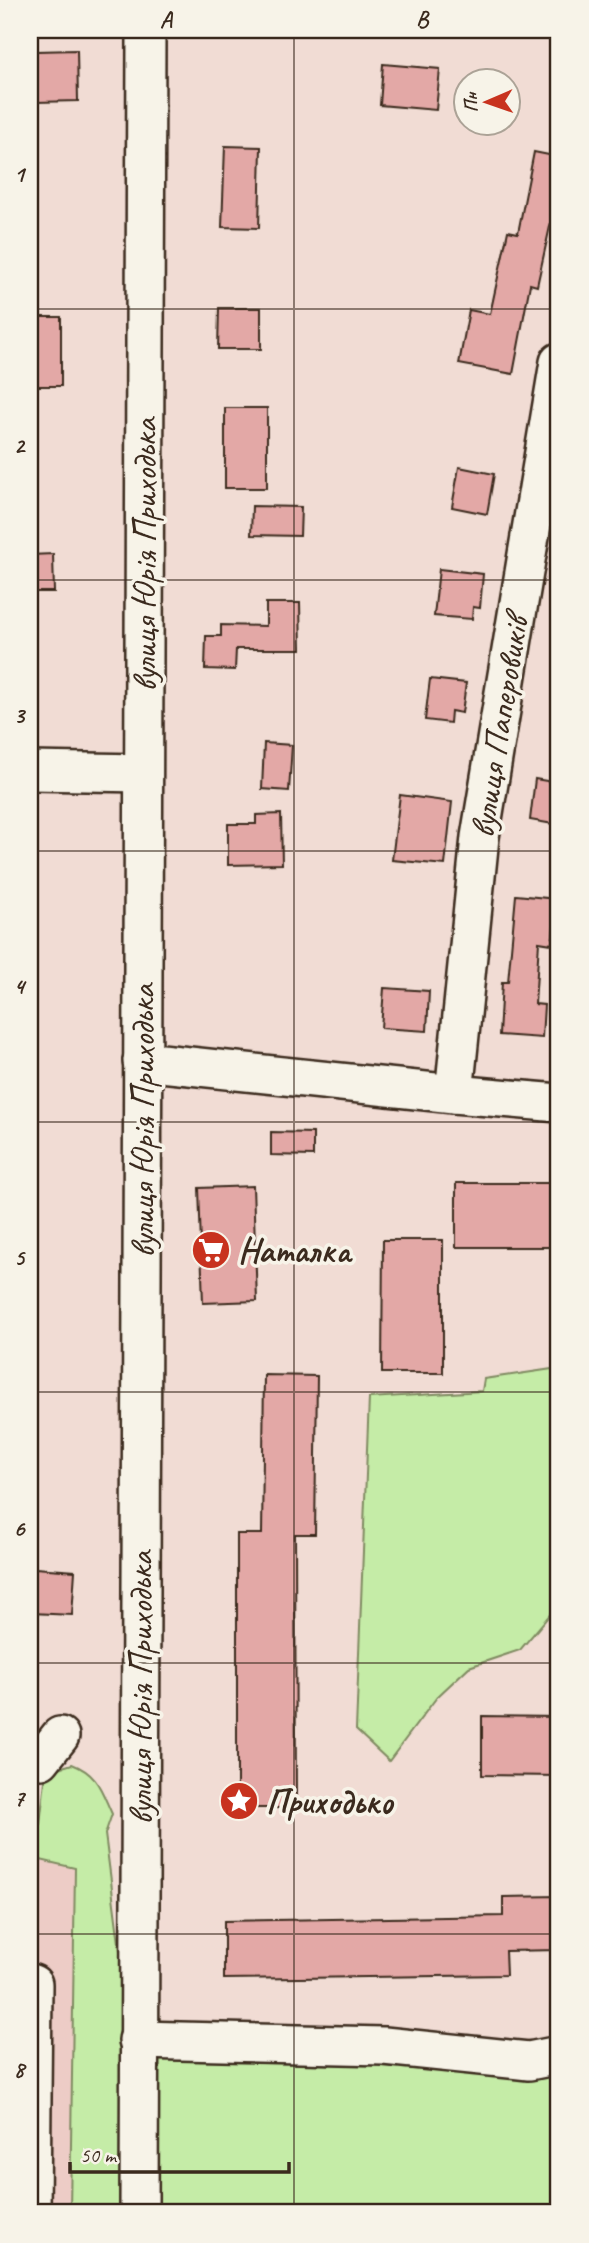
<svg xmlns="http://www.w3.org/2000/svg" width="589" height="2243" viewBox="0 0 589 2243" font-family="Caveat,sans-serif">
	<style>
		.built { fill: #edccc6 }
		.green { fill: #c5eca7; stroke: #808b62; stroke-width: 2 }
		.building { fill: #e3a8a6; stroke: #3b2a1e; stroke-width: 2 }
		.lines { fill: none; stroke-linecap: round; stroke-linejoin: round }
		.minor-casing { stroke: #3b2a1e; stroke-width: 42 }
		.minor { stroke: #f7f3e8; stroke-width: 37 }
		.grid { fill: none; stroke: #3b2a1e; stroke-width: 2; stroke-opacity: 0.55 }
		.labels { text-anchor: middle; dominant-baseline: central; stroke-width: 7; stroke-linejoin: round; paint-order: stroke }
		.street-label { font-size: 35px; fill: #3b2a1e; stroke: #f7f3e8 }
		.poi-label { font-size: 35px; font-weight: bold; fill: #3b2a1e; stroke: #f7f3e8; text-anchor: start }
		.neatline { fill: none; stroke: #3b2a1e; stroke-width: 2.5 }
		.grid-label { font-size: 23px; text-anchor: middle; font-weight: bold; fill: #3b2a1e }
	</style>
	<rect width="100%" height="100%" fill="#f1dcd4"/>
	<filter id="ink" filterUnits="userSpaceOnUse"><feTurbulence type="fractalNoise" baseFrequency=".0143" numOctaves="2"/><feDisplacementMap in="SourceGraphic" scale="14" xChannelSelector="R" yChannelSelector="G"/><feConvolveMatrix kernelMatrix="1 2 1 2 8 2 1 2 1" color-interpolation-filters="sRGB"/></filter>
	<g filter="url(#ink)">
		<polygon class="built" points="30,1858 75,1868 70,2213 30,2213"/>
		<g class="green">
			<polygon points="559,1368 559,1604 520,1650 469,1667 437,1697 389,1761 356,1730 369,1398 482,1391 484,1379"/>
			<path d="M72 1764C98 1774 101 1790 112 1814L105 1834 124 1982 123 2213H70L75 1868 36 1859 46 1772Z"/>
			<polygon points="140,2047 559,2073 559,2213 146,2213"/>
		</g>
		<g class="building">
			<polygon points="77,50 78,101 36,102 36,51"/>
			<polygon points="383,64 440,69 436,110 380,105"/>
			<polygon points="225,146 261,147 259,228 222,227"/>
			<polygon points="534,152 559,157 559,209 554,208 537,286 530,284 513,374 459,364 469,310 490,314 508,231 518,233"/>
			<polygon points="219,308 261,308 261,349 218,349"/>
			<rect x="30" y="317" width="31" height="69"/>
			<rect x="225" y="408" width="42" height="80"/>
			<polygon points="459,467 494,474 487,514 452,507"/>
			<polygon points="252,506 301,507 300,536 251,535"/>
			<polygon points="53,554 54,592 30,592 30,555"/>
			<polygon points="439,569 483,574 480,608 473,607 472,619 434,616"/>
			<polygon points="266,603 300,603 301,649 236,649 235,670 205,669 206,636 221,636 221,625 266,626"/>
			<polygon points="430,679 466,683 462,713 451,711 450,723 425,720"/>
			<polygon points="264,743 292,745 289,791 262,789"/>
			<polygon points="535,779 559,783 559,825 530,820"/>
			<polygon points="400,795 452,802 445,865 392,860"/>
			<polygon points="281,814 282,864 228,865 228,824 256,824 256,815"/>
			<polygon points="516,895 557,899 552,944 539,942 535,1004 544,1005 542,1038 499,1035 502,982 508,982"/>
			<polygon points="384,988 429,991 427,1031 381,1028"/>
			<polygon points="271,1132 313,1133 313,1156 271,1155"/>
			<rect x="456" y="1183" width="103" height="64"/>
			<polygon points="253,1186 257,1301 203,1303 199,1188"/>
			<polygon points="383,1240 443,1240 443,1373 382,1373"/>
			<polygon points="264,1375 317,1376 315,1534 295,1534 296,1808 237,1808 237,1534 262,1534"/>
			<polygon points="35,1568 75,1571 72,1615 32,1613"/>
			<polygon points="482,1716 559,1717 559,1776 482,1775"/>
			<polygon points="559,1896 559,1950 505,1951 506,1975 224,1979 224,1921 503,1916 503,1897"/>
		</g>
		<g class="lines">
			<g class="minor-casing">
				<g id="minor">
					<polyline points="30,771 143,773"/>
					<polyline points="142,1061 454,1094 559,1103"/>
					<polyline points="454,1094 480,837 559,362"/>
					<polyline points="41,1760 60,1736"/>
					<polyline points="30,1983 33,1984 31,2213"/>
					<polyline points="138,2040 384,2046 529,2061 559,2055"/>
					<polyline points="139,2213 146,30"/>
				</g>
			</g>
			<use href="#minor" class="minor"/>
		</g>
	</g>
	<path class="grid" d="M294 30V2213M30 309H559M30 580H559M30 851H559M30 1122H559M30 1392H559M30 1663H559M30 1934H559"/>
	<defs>
		<g id="supermarket-disc" transform="scale(2.0125)"><circle r="9.5" fill="#c8321e" stroke="#f7f3e8"/><path d="M-6-5.5h2.5l.6 2H6L4.5 2H-2.5L-4.4-4H-6ZM-1.5 3.2a1.3 1.3 0 1 0 .1 0ZM3 3.2a1.3 1.3 0 1 0 .1 0Z" fill="#fff"/></g>
		<g id="sight-disc" transform="scale(2.0125)"><circle r="9.5" fill="#c8321e" stroke="#f7f3e8"/><path d="M0-6L1.8-2.2L6-1.7L2.9 1.2L3.7 5.4L0 3.3L-3.7 5.4L-2.9 1.2L-6-1.7L-1.8-2.2Z" fill="#fff"/></g>
	</defs>
	<g fill-rule="evenodd">
		<use href="#supermarket-disc" x="211" y="1250"/>
		<use href="#sight-disc" x="239" y="1801"/>
	</g>
	<g class="labels">
		<g class="street-label">
			<text transform="translate(144 555) rotate(-90)">вулиця Юрія Приходька</text>
			<text transform="translate(499 727) rotate(-81)">вулиця Паперовиків</text>
			<text transform="translate(142 1121) rotate(-90)">вулиця Юрія Приходька</text>
			<text transform="translate(140 1688) rotate(-90)">вулиця Юрія Приходька</text>
		</g>
		<g class="poi-label">
			<text x="238" y="1250">Наталка</text>
			<text x="266" y="1801">Приходько</text>
		</g>
	</g>
	<rect width="589" height="2243" fill="none" stroke="#f7f3e8" stroke-width="77"/>
	<g transform="translate(487 102) rotate(268)"><circle r="33" fill="#f7f3e8" stroke="#aca397" stroke-width="2"/>
	<path d="M0-5L12 26L0 18L-12 26Z" fill="#c8321e"/>
	<text y="-10" font-size="19" font-weight="bold" text-anchor="middle" fill="#3b2a1e">Пн</text>
	</g>
	<path d="M70 2162v10h219v-10" fill="none" stroke="#3b2a1e" stroke-width="3.5"/>
	<text x="80" y="2162" font-size="21" fill="#3b2a1e" stroke="#f7f3e8" stroke-width="5" paint-order="stroke">50 m</text>
	<rect x="38" y="38" width="512" height="2166" class="neatline"/>
	<g class="grid-label">
		<text x="166" y="27">A</text>
		<text x="422" y="27">B</text>
		<text x="19" y="182">1</text>
		<text x="19" y="453">2</text>
		<text x="19" y="723">3</text>
		<text x="19" y="994">4</text>
		<text x="19" y="1265">5</text>
		<text x="19" y="1536">6</text>
		<text x="19" y="1806">7</text>
		<text x="19" y="2077">8</text>
	</g>
</svg>
